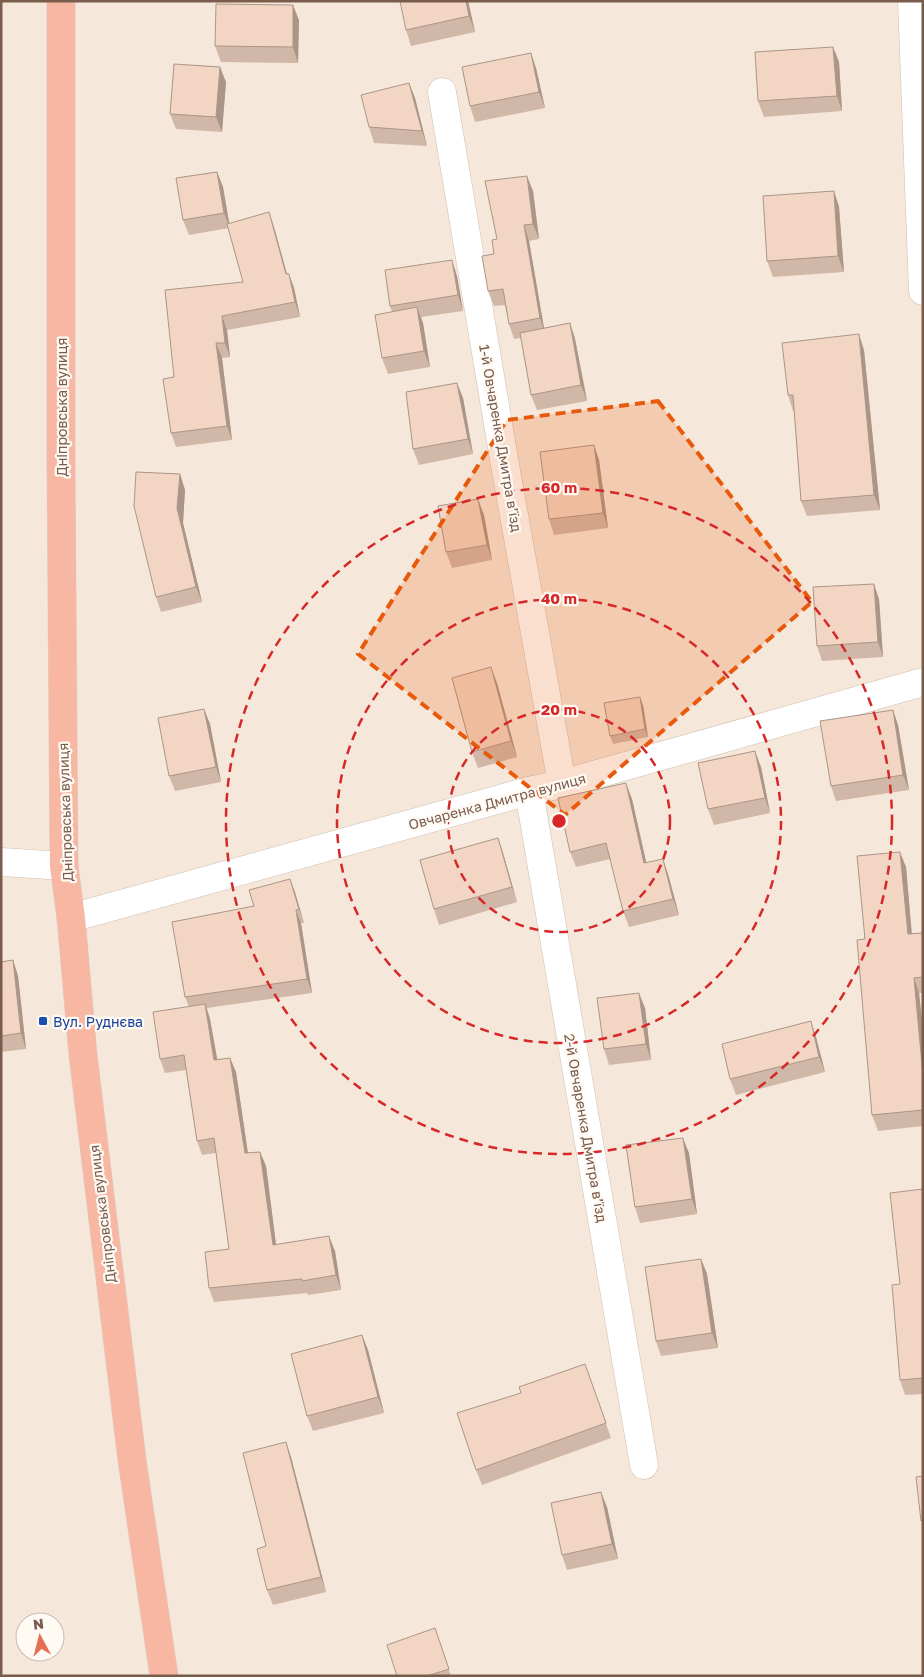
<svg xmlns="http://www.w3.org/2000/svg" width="924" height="1677" viewBox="0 0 924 1677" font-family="'Golos Text',sans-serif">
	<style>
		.residential { fill: #f5e8da; fill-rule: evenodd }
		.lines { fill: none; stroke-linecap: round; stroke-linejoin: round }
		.street-casing { stroke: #d1beb0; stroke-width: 29 }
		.highway-casing { stroke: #dad1cd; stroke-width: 29 }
		.street { stroke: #fff; stroke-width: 28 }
		.highway { stroke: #f7b7a3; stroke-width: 28 }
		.wall { fill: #d1b7a8 }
		.shaded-wall { fill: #aa9588 }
		.building { fill: #f3d5c3; stroke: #aa9588 }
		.marked { fill: #e8590c; fill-opacity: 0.2; stroke: #e8590c; stroke-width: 4; stroke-dasharray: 10 6; stroke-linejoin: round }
		.ring { fill: none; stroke: #d62828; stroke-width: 2.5; stroke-dasharray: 9 6 }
		.transit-dot { fill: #1a4fb4; stroke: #fffaf3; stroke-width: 2 }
		.labels { text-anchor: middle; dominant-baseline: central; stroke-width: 4.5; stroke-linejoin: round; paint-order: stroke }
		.street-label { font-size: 14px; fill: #7a5c4d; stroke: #fffaf3 }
		.transit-label { font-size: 14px; fill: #164399; stroke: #fffaf3; text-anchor: start }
		.centre { fill: #d62828; stroke: #fffaf3; stroke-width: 2.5 }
		.ring-label { font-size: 15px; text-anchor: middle; font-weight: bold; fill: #d62828; stroke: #fffaf3; stroke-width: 4.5; stroke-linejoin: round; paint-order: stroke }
	</style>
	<rect width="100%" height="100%" fill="#fdf6ec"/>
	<path class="residential" d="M1 1H923V1676H1ZM25 1622H55V1652H25Z"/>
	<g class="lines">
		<g class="street-casing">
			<g id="street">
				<polyline points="912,1 923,291"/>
				<polyline points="442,92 505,465 562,784"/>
				<polyline points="529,791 644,1465"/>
				<polyline points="1,862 64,866"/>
				<polyline points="71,918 529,791 562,784 923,682"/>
			</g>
		</g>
		<g class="highway-casing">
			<polyline id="highway" points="61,1 61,462 64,866 71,918 83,1055 132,1460 164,1676"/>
		</g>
		<use href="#street" class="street"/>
		<use href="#highway" class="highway"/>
	</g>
	<g class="wall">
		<polygon points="468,1 475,32 411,46 406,30"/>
		<polygon points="299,20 298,63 221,62 215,46"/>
		<polygon points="833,47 839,62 842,111 764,117 758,101"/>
		<polygon points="536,68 545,108 475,122 470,106"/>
		<polygon points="226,82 222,132 176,129 170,114"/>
		<polygon points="409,83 415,98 427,146 374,143 369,127"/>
		<polygon points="217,172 223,187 229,223 274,227 287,274 289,274 294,288 300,317 227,330 230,357 222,358 232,440 176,447 171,433 174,377 243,282 229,228 189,235 183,220"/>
		<polygon points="533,191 539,239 529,241 544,328 570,323 575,339 587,401 537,410 531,395 521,338 514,339 509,324 505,305 494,306 488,291 497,239"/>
		<polygon points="834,191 839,207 844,272 773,277 767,261"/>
		<polygon points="457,276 463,311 421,317 423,323 430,367 388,374 382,358 392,312 390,306"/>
		<polygon points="864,350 880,510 807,516 801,501 794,411 793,411 788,395"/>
		<polygon points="457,383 463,398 473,454 419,465 413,449"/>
		<polygon points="594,445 599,460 608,528 554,535 549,519"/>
		<polygon points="180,474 185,490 183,523 202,602 161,612 156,597"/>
		<polygon points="484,515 492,560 452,568 446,552"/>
		<polygon points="879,599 883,657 822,661 817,646"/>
		<polygon points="497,683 517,757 478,768 472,752"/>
		<polygon points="643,705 648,737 613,744 610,736"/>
		<polygon points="204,709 210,724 221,782 175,791 169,776"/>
		<polygon points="893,710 898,725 909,790 836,801 831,786"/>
		<polygon points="761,767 770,813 714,825 708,809"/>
		<polygon points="632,799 646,863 668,874 679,915 629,927 623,911 610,859 576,867 570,852"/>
		<polygon points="498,838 503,853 517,902 439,925 434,909"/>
		<polygon points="906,867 912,934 923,936 923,993 919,993 923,1030 923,1126 878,1131 872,1115 865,939"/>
		<polygon points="290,879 304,923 301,923 312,993 207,1008 210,1019 217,1060 230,1058 236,1072 248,1153 260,1152 266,1166 276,1245 335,1251 341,1290 308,1295 307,1293 214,1302 209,1288 229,1249 216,1153 202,1155 197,1141 186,1070 165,1073 160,1059 189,1007 185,997 254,906"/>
		<polygon points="13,960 18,976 26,1049 1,1052 1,962"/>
		<polygon points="645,1008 651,1060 609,1065 604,1049"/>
		<polygon points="816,1037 825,1072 736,1095 730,1079"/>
		<polygon points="689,1153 697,1214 640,1223 635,1207"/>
		<polygon points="923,1189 923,1394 905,1395 900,1380 900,1284"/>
		<polygon points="701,1259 707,1274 718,1348 661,1356 656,1341"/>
		<polygon points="362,1335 368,1350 384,1413 313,1431 307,1416"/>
		<polygon points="585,1364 611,1438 482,1485 476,1470 521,1393"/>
		<polygon points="286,1442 291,1457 326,1592 273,1605 267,1590 266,1546"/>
		<polygon points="607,1507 618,1559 567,1570 562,1555"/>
		<polygon points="435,1628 451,1676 397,1676"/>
	</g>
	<g class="shaded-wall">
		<polygon points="466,1 468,1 475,32 469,16"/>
		<polygon points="293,5 299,20 298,63 293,47"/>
		<polygon points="833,47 839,62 842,111 837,96"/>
		<polygon points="531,53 536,68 545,108 539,92"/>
		<polygon points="220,67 226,82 222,132 216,117"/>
		<polygon points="409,83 415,98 427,146 422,131"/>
		<polygon points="217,172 223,187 230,228 224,213"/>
		<polygon points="527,176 533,191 539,239 533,224"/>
		<polygon points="834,191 839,207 844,272 838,256"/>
		<polygon points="269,212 274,227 291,289 286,274"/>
		<polygon points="524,225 529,241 545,334 540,318"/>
		<polygon points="452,260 457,276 463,311 458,295"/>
		<polygon points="289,274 294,288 300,317 295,302"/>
		<polygon points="417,307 423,323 430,367 424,351"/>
		<polygon points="222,316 227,330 230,357 225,343"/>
		<polygon points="570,323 575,339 587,401 581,385"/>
		<polygon points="859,334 864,350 880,510 874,495"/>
		<polygon points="216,343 222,358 232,440 227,426"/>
		<polygon points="457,383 463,398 473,454 468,439"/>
		<polygon points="594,445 599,460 608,528 603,513"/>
		<polygon points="180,474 185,490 183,523 202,602 196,587 177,508"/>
		<polygon points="478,499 484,515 492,560 487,545"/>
		<polygon points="874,584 879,599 883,657 878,642"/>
		<polygon points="491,667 497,683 517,757 511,741"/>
		<polygon points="640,697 643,705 648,737 645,729"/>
		<polygon points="204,709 210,724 221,782 216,767"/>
		<polygon points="893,710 898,725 909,790 903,775"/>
		<polygon points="755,751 761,767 770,813 765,798"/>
		<polygon points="626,783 632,799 650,879 644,863"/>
		<polygon points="498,838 503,853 517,902 512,887"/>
		<polygon points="900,852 906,867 913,950 908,934"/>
		<polygon points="663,859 668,874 679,915 673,899"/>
		<polygon points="290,879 295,892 304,923 299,909"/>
		<polygon points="296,910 301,923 312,993 307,979"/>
		<polygon points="13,960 18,976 26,1049 21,1033"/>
		<polygon points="914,978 919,993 923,1030 923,1075"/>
		<polygon points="639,993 645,1008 651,1060 646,1044"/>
		<polygon points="205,1004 210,1019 220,1075 214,1060"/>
		<polygon points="811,1021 816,1037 825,1072 819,1057"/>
		<polygon points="230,1058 236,1072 250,1168 245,1153"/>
		<polygon points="683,1138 689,1153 697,1214 692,1199"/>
		<polygon points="260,1152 266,1166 278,1260 273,1245"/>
		<polygon points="329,1236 335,1251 341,1290 336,1275"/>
		<polygon points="701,1259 707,1274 718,1348 712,1333"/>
		<polygon points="362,1335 368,1350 384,1413 378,1397"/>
		<polygon points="286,1442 291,1457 326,1592 321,1577"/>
		<polygon points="601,1492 607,1507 618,1559 612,1544"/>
	</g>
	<g class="building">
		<polygon points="400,1 466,1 469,16 406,30"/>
		<polygon points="216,4 293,5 293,47 215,46"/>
		<polygon points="833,47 837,96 758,101 755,52"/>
		<polygon points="531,53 539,92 470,106 462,67"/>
		<polygon points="174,64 220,67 216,117 170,114"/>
		<polygon points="409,83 422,131 369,127 361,95"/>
		<polygon points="217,172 224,213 183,220 176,178"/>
		<polygon points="527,176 533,224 524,225 540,318 509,324 503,289 488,291 482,256 494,254 492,240 497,239 485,181"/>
		<polygon points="834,191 838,256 767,261 763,196"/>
		<polygon points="269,212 286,274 289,274 295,302 222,316 225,343 216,343 227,426 171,433 163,379 174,377 165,290 243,282 227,224"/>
		<polygon points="452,260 458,295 390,306 385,270"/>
		<polygon points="417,307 424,351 382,358 375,315"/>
		<polygon points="570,323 581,385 531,395 520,333"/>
		<polygon points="859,334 874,495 801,501 793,395 788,395 782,343"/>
		<polygon points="457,383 468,439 413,449 406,392"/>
		<polygon points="594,445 603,513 549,519 540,452"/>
		<polygon points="136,472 180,474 177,508 196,587 156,597 134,506"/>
		<polygon points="478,499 487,545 446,552 438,506"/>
		<polygon points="874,584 878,642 817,646 813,587"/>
		<polygon points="491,667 511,741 472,752 452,678"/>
		<polygon points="640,697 645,729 610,736 604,703"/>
		<polygon points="204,709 216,767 169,776 158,718"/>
		<polygon points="893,710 903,775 831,786 820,721"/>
		<polygon points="755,751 765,798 708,809 698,763"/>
		<polygon points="626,783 644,863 663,859 673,899 623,911 606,843 570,852 558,798"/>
		<polygon points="498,838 512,887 434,909 420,860"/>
		<polygon points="900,852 908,934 922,933 923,943 923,977 914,978 923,1075 923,1110 872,1115 857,940 865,939 857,856"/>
		<polygon points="290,879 299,909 296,910 307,979 185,997 172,922 254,906 249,890"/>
		<polygon points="13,960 21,1033 1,1036 1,962"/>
		<polygon points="639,993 646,1044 604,1049 597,998"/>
		<polygon points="205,1004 214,1060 230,1058 245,1153 260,1152 273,1245 329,1236 336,1275 302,1281 302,1279 209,1288 205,1252 229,1249 214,1138 197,1141 184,1055 160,1059 153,1012"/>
		<polygon points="811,1021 819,1057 730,1079 722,1044"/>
		<polygon points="683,1138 692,1199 635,1207 626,1145"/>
		<polygon points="923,1189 923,1378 900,1380 892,1285 900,1284 890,1193"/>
		<polygon points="701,1259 712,1333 656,1341 645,1267"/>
		<polygon points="362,1335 378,1397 307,1416 291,1354"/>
		<polygon points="585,1364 606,1423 476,1470 457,1413 521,1393 519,1387"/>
		<polygon points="286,1442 321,1577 267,1590 257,1549 266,1546 243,1453"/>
		<polygon points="923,1476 923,1520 921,1521 916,1477"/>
		<polygon points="601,1492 612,1544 562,1555 551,1503"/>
		<polygon points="435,1628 449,1669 427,1676 397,1676 387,1645"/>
	</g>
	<path class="marked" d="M658 401 812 602 565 815 358 654 507 420Z"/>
	<g class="ring">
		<circle cx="559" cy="821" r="111"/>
		<circle cx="559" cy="821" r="222"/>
		<circle cx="559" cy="821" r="333"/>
	</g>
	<rect class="transit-dot" x="38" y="1016" width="10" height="10" rx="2.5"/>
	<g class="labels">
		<g class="street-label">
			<text transform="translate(61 407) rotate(-90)">Дніпровська вулиця</text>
			<text transform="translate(501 438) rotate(80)">1-й Овчаренка Дмитра в’їзд</text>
			<text transform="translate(497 801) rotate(-15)">Овчаренка Дмитра вулиця</text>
			<text transform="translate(65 812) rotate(-92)">Дніпровська вулиця</text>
			<text transform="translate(586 1128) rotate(80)">2-й Овчаренка Дмитра в’їзд</text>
			<text transform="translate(102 1214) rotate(-97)">Дніпровська вулиця</text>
		</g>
		<g class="transit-label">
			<text x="53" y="1021">Вул. Руднєва</text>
		</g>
	</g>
	<circle cx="559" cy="821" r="8" class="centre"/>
	<g class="ring-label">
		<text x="559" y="493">60 m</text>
		<text x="559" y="604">40 m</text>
		<text x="559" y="715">20 m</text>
	</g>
	<rect width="924" height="1677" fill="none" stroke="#7a5c4d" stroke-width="5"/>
	<g transform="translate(40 1637) rotate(353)"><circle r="24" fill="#fffaf3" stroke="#cabbb1"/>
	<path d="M0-4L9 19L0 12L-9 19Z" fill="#e76f51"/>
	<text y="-8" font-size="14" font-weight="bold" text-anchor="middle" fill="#7a5c4d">N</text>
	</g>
</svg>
